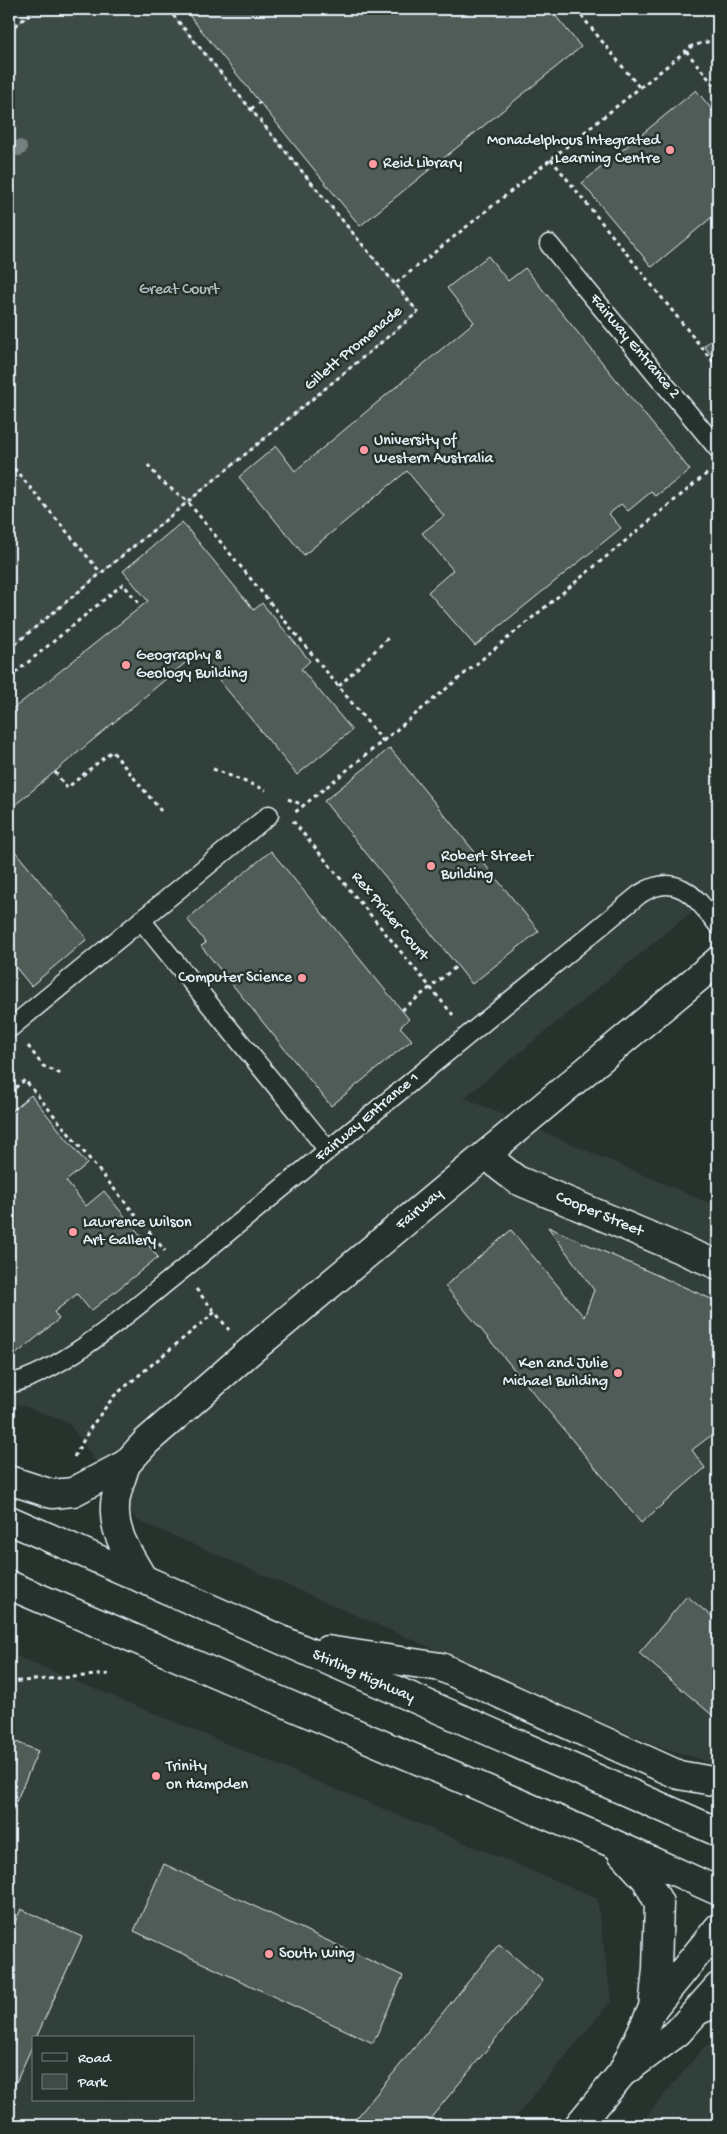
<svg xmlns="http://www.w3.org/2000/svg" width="727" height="2134" viewBox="0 0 727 2134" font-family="'Gochi Hand',sans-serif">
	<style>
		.built { fill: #333f3a; fill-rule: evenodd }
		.green { fill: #3e4b47; stroke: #939ea0 }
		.building { fill: #505c59; stroke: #e8f1f8 }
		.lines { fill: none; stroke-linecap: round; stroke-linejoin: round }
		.lane-casing { stroke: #e8f1f8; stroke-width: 21 }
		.street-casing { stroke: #e8f1f8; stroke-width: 31 }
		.secondary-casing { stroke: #e8f1f8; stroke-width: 31 }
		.highway-casing { stroke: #e8f1f8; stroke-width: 31 }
		.path { stroke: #e8f1f8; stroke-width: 3; stroke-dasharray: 4 4; stroke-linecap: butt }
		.lane { stroke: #26332d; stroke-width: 18 }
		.street { stroke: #26332d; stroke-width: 28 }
		.secondary { stroke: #26332d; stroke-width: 28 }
		.highway { stroke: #26332d; stroke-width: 28 }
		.path-bridge { stroke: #e8f1f8; stroke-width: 3; stroke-dasharray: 4 4; stroke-linecap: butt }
		.tree { fill: #758080 }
		.poi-dot { fill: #ff9aa2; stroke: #26332d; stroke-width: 2 }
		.labels { text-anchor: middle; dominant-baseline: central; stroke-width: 5; stroke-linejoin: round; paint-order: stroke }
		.poi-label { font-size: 16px; fill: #e8f1f8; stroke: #26332d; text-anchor: start }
		.park-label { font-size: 16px; fill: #b5bfc3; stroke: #26332d }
		.street-label { font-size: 16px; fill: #e8f1f8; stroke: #26332d }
	</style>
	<rect width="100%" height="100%" fill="#26332d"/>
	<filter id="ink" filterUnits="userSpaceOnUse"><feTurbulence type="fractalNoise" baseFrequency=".02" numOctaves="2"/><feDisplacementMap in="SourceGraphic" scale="10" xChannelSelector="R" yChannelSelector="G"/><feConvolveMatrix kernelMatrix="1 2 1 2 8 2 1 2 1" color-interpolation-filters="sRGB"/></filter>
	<g filter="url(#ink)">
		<g class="built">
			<polygon points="9,9 718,9 718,890 464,1098 718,1207 718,1765 652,1744 137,1520 68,1422 9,1401"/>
			<path d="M9 1653 597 1898 611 2001 509 2125H9ZM34 2038H194V2100H34Z"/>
			<polygon points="718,2040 718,2125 639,2125 705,2046"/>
		</g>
		<polygon class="green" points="36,9 168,9 418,312 9,649 9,31"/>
		<g class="building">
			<polygon points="184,9 550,9 581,47 360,226"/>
			<polygon points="696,90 718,117 718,212 652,267 582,183"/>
			<polygon points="488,256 508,281 525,268 690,470 656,496 651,492 628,511 621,504 609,514 621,528 475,646 428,592 453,570 422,533 444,516 407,471 304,555 239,477 276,446 295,471 474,322 447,288"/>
			<polygon points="718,334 718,363 704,346"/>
			<polygon points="182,522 254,610 262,603 310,661 301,669 352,730 297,775 197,653 9,810 9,712 148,601 123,571"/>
			<polygon points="390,748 539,931 472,984 324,801"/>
			<polygon points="9,844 87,939 31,986 9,959"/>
			<polygon points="271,851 409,1019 400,1027 412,1040 331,1106 201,946 206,943 187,919"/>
			<polygon points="31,1095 87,1164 66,1181 86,1206 104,1191 158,1257 91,1311 77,1294 54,1312 59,1319 9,1360 9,1113"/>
			<polygon points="548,1227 718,1302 718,1430 692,1450 705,1468 641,1523 445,1286 511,1230 584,1317 594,1290"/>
			<polygon points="687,1596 718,1622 718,1643 715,1647 718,1650 718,1720 639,1653"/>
			<polygon points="9,1739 38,1751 9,1818"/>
			<polygon points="164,1864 403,1976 373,2043 134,1931"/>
			<polygon points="21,1909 82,1937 36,2038 34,2038 34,2042 9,2098 9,1935"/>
			<polygon points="499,1944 543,1981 425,2125 351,2125"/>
		</g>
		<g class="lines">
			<g class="lane-casing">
				<g id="lane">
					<polyline points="549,244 718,449"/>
					<polyline points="141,920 328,1150"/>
					<polyline points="9,1029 269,815"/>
					<path d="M9 1384C65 1371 135 1307 182 1270L640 894C678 870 696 898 718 925"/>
				</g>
			</g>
			<g class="street-casing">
				<polyline id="street" points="488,1153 500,1167 517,1180 718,1265"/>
			</g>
			<g class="secondary-casing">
				<g id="secondary">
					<path d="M126 1464C122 1477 115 1493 115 1506 113 1534 130 1556 143 1579"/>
					<polyline points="9,1480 52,1494 73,1492 126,1464 147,1441 249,1352 718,961"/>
					<polyline points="625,2071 678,2032 718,1987"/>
					<polyline points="579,2125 622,2073 653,2008 718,1928"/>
				</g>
			</g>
			<g class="highway-casing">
				<g id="highway">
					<polyline points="9,1520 718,1832"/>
					<polyline points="9,1585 612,1843 718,1891"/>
					<polyline points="327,1650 441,1667 679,1775 718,1782"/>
					<polyline points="622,1853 646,1879 659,1903 657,1969 653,2008"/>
					<polyline points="697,2011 718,2002"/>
				</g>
			</g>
			<g class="path">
				<polyline points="168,9 395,284"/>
				<polyline points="576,9 639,87"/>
				<polyline points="9,31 36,9"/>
				<polyline points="686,51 718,90"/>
				<polyline points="251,109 260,102"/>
				<polyline points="551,159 718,368"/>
				<polyline points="9,462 101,573"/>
				<polyline points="148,465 160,480 188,502 383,741 293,814"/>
				<polyline points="9,649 418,312 395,284 692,46 718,39"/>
				<polyline points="9,678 123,584 141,606"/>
				<polyline points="339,686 390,636"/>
				<polyline points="383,741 710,471"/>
				<polyline points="213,769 266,790"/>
				<polyline points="55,772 67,788 112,751 161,811"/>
				<polyline points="288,799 303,805"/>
				<polyline points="293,821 453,1015"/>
				<polyline points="28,1046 43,1066 61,1074"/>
				<polyline points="9,1093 25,1080 165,1251"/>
				<polyline points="196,1289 215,1312"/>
				<polyline points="74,1457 91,1427 114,1396 215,1312 229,1330"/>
				<polyline points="9,1682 110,1674"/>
			</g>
			<use href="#lane" class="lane"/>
			<use href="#street" class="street"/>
			<use href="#secondary" class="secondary"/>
			<use href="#highway" class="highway"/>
			<polyline class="path-bridge" points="402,1010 457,966"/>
		</g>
		<circle class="tree" cx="19" cy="148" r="8"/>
	</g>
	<g class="poi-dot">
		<circle cx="670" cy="150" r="5"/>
		<circle cx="373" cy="164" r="5"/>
		<circle cx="364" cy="450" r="5"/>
		<circle cx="126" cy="665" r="5"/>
		<circle cx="431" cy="866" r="5"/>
		<circle cx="302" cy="978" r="5"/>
		<circle cx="73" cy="1232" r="5"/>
		<circle cx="618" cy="1373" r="5"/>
		<circle cx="156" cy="1776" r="5"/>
		<circle cx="269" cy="1954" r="5"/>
	</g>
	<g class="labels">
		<g class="poi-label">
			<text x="660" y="141" text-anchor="end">Monadelphous Integrated<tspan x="660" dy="18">Learning Centre</tspan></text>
			<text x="383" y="164">Reid Library</text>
			<text x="374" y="441">University of<tspan x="374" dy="18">Western Australia</tspan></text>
			<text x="136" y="656">Geography &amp;<tspan x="136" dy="18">Geology Building</tspan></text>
			<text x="441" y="857">Robert Street<tspan x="441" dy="18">Building</tspan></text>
			<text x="292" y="978" text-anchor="end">Computer Science</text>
			<text x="83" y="1223">Lawrence Wilson<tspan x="83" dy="18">Art Gallery</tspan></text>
			<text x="608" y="1364" text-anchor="end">Ken and Julie<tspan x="608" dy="18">Michael Building</tspan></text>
			<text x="166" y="1767">Trinity<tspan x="166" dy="18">on Hampden</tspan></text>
			<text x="279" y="1954">South Wing</text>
		</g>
		<g class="park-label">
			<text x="179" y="290">Great Court</text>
		</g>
		<g class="street-label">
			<text transform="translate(634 347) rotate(50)">Fairway Entrance 2</text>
			<text transform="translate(354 349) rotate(-40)">Gillett Promenade</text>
			<text transform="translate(389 917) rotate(50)">Rex Prider Court</text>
			<text transform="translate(368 1118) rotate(-40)">Fairway Entrance 1</text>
			<text transform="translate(420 1210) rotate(-40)">Fairway</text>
			<text transform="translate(599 1215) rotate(23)">Cooper Street</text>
			<text transform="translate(363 1677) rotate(24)">Stirling Highway</text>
		</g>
	</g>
	<rect width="727" height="2134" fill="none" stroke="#26332d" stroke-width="30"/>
	<rect x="15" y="15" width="697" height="2104" fill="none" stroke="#e8f1f8" stroke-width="2" filter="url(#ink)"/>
	<rect x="32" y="2036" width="162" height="65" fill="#26332d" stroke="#747f7e"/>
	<rect x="42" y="2053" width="25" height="8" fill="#26332d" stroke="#747f7e"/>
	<text x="78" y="2062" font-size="15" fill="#e8f1f8">Road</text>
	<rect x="42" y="2074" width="25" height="15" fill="#3e4b47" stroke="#747f7e"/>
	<text x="78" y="2086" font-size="15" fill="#e8f1f8">Park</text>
</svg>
